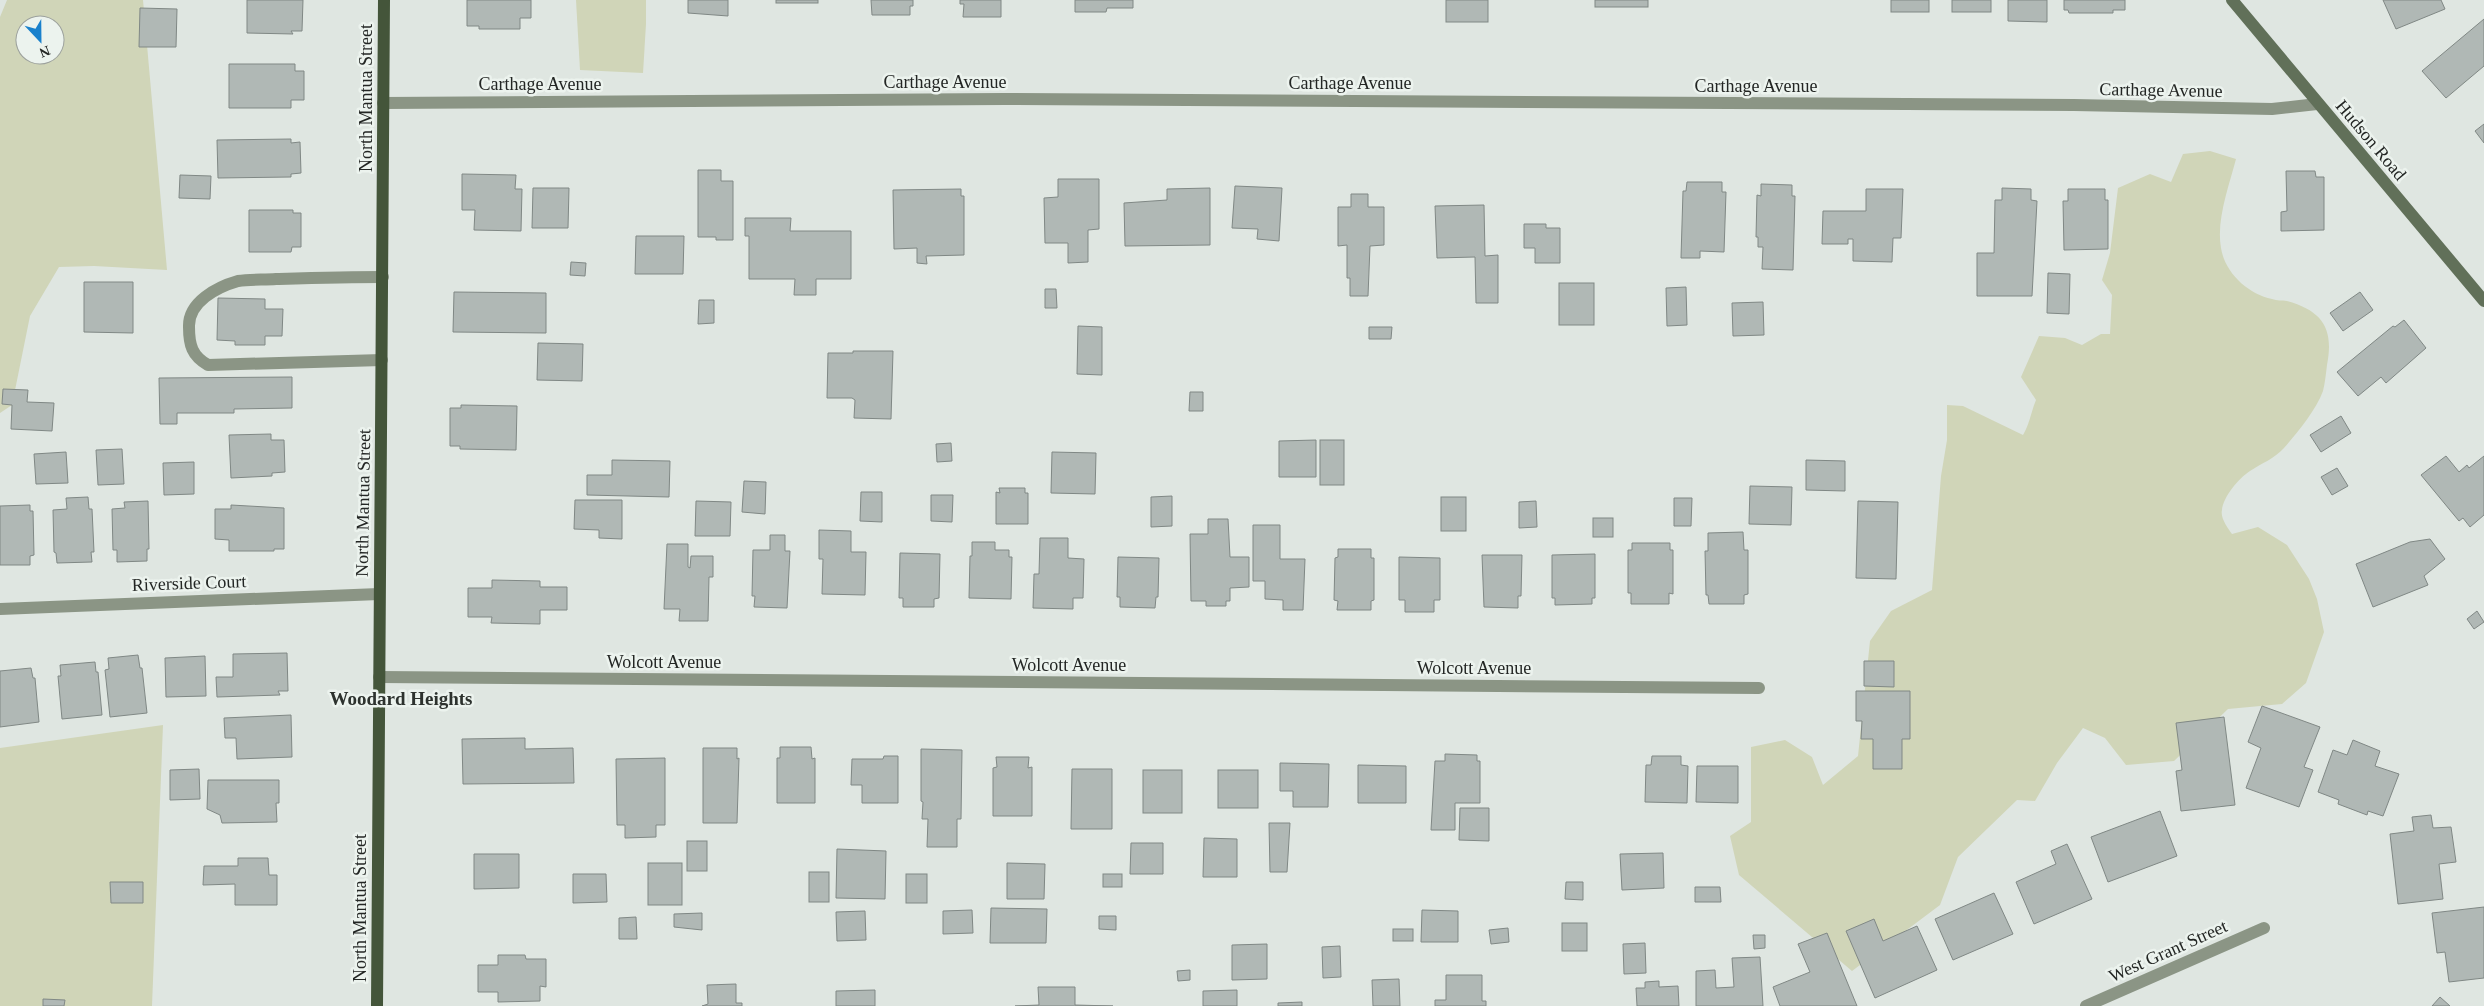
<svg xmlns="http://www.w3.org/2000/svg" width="2484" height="1006" viewBox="0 0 2484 1006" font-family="'Times New Roman',serif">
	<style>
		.green { fill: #d0d5b8; fill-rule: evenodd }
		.building { fill: #b0b8b5; stroke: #808885 }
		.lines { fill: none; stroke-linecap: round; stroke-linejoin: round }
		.lane { stroke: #8b9585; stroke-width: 12 }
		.street { stroke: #8b9585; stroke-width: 12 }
		.secondary { stroke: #617059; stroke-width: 12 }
		.primary { stroke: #44553a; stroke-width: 12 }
		.labels { text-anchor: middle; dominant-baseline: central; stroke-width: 5; stroke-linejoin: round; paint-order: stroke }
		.street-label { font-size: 18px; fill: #232624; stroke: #ecf3ee }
		.neighbourhood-label { font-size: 19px; font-weight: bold; fill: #2d322e; stroke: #ecf3ee }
	</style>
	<rect width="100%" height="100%" fill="#dfe6e1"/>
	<g class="green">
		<path d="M7 0H143L167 270 94 266 59 267 30 316 12 405 0 413V17ZM25 25H55V55H25Z"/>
		<polygon points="576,0 646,0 646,24 643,73 580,70"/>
		<path d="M2210 151 2236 159C2229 186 2216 220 2221 248 2225 273 2248 294 2272 299 2277 301 2282 300 2287 301 2323 311 2334 329 2327 365 2326 373 2325 383 2323 391 2316 410 2298 432 2284 448 2274 459 2262 463 2250 471 2239 478 2223 497 2222 510 2220 518 2228 528 2232 534L2258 527 2287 545 2309 579 2317 599 2324 632 2306 683 2282 704 2228 709 2174 761 2126 765 2105 738 2083 728 2057 763 2035 801 2017 800 1958 857 1940 905 1852 971 1739 875 1730 836 1751 822V747L1785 740 1812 757 1823 785 1858 756 1870 641 1891 611 1932 590 1941 476 1947 440V405L1963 406 2023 435C2030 423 2031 412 2036 400L2021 377 2039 336 2065 338 2082 345 2101 334H2110L2112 295 2102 280 2110 253 2118 188 2150 174 2171 182 2183 154Z"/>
		<polygon points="163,725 152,1006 0,1006 0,748"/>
	</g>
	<g class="building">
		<polygon points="247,0 303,0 302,31 291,31 293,34 247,33"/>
		<polygon points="467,0 531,0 531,18 520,18 520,29 479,29 479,26 467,26"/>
		<polygon points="688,0 728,0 728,16 688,13"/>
		<rect x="776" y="0" width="42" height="3"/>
		<polygon points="871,0 913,0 913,6 910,6 910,15 872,15"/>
		<polygon points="960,0 1001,0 1001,17 963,17 964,4 960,4"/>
		<polygon points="1075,0 1133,0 1133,8 1107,8 1106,12 1075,12"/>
		<rect x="1446" y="0" width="42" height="22"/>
		<rect x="1595" y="0" width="53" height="7"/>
		<rect x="1891" y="0" width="38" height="12"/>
		<rect x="1952" y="0" width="39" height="12"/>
		<polygon points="2008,0 2047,0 2047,22 2008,21"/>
		<polygon points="2064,0 2125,0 2125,10 2113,10 2113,13 2069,13 2068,10 2064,10"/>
		<polygon points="2383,0 2441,0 2445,9 2396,29"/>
		<polygon points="140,8 177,9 176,47 139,47"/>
		<polygon points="2484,19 2484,66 2446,98 2422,71"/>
		<polygon points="229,64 295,64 295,71 304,71 304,100 291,100 291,108 229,108"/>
		<polygon points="2484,124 2484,143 2475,131"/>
		<polygon points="291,139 291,143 300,142 301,173 291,174 291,177 218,178 217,140"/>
		<polygon points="698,170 721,170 721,181 733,181 733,240 716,240 716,237 698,237"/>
		<polygon points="2286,171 2315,171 2316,177 2324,177 2324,230 2281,231 2281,212 2287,211"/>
		<polygon points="462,174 516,175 515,189 522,189 521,231 474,230 475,210 462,210"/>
		<polygon points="180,175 211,176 210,199 179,198"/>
		<polygon points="1058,179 1099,179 1099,229 1088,230 1088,262 1068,263 1068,243 1045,243 1044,198 1058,197"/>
		<polygon points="1687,182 1722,182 1722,192 1726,192 1724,252 1700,251 1700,258 1681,258 1683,191 1686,191"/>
		<polygon points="1761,184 1792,185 1792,196 1795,196 1793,270 1762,269 1763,247 1758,247 1758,237 1756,237 1757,195 1761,196"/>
		<polygon points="1235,186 1282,188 1279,241 1257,239 1258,229 1232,228"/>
		<polygon points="533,188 569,188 568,228 532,228"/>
		<polygon points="1210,188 1210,245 1125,246 1124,203 1167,200 1167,189"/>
		<polygon points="2002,188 2031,189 2031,200 2037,201 2032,296 1977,296 1977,253 1994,253 1995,200 2002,200"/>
		<polygon points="961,189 961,196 964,196 964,255 926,256 927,264 917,263 917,248 894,249 893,190"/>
		<polygon points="1866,189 1903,189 1901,238 1893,238 1892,262 1853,261 1853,239 1848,239 1848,244 1822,244 1823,211 1866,211"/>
		<polygon points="2068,189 2105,189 2105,200 2108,200 2108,249 2064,250 2063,201 2068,201"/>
		<polygon points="1351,194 1368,194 1368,207 1384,207 1384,245 1370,246 1368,296 1350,296 1350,278 1347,278 1347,245 1338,246 1338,207 1351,207"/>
		<polygon points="1484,205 1485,256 1498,255 1498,303 1476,303 1475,257 1437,258 1435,206"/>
		<polygon points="249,210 293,210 293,213 301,213 301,247 292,247 291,252 249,252"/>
		<polygon points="745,218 791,218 790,231 851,231 851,279 816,279 816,295 794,295 795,279 749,279 749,236 745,236"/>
		<polygon points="1524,224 1546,224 1546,228 1560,228 1560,263 1535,263 1535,248 1524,248"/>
		<polygon points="636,236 684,236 683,274 635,274"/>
		<polygon points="571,262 586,263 585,276 570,275"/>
		<polygon points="2048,273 2070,274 2069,314 2047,313"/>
		<polygon points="84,282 133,282 133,333 84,332"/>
		<rect x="1559" y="283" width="35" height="42"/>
		<polygon points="1686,287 1687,325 1667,326 1666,288"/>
		<polygon points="1045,289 1056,289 1057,308 1045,308"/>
		<polygon points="454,292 546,293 546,333 453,332"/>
		<polygon points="2360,292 2373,310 2343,331 2330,313"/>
		<polygon points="218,298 265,299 265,309 283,309 282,336 265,336 265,345 235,345 235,341 217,340"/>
		<polygon points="699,300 714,300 714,323 698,324"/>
		<polygon points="1763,302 1764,335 1733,336 1732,303"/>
		<polygon points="2404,320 2426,348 2386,383 2381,377 2358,396 2337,372 2393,326 2395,327"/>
		<polygon points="1078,326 1102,327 1102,375 1077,374"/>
		<polygon points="1369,327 1392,327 1391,339 1369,339"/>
		<polygon points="538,343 583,344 582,381 537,380"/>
		<polygon points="853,351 893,351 891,419 854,418 855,400 852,398 827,398 828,353 853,353"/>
		<polygon points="292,377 292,408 234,409 234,413 177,413 177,424 160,424 159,378"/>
		<polygon points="3,389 28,390 27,402 54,403 52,431 11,429 12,405 2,404"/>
		<polygon points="1190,392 1203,392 1203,411 1189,411"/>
		<polygon points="461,405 517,406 516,450 460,449 460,446 450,446 450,408 461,408"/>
		<polygon points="2341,416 2351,433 2321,452 2310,435"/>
		<polygon points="271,434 271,440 284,440 285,472 272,473 272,476 231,478 229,435"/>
		<polygon points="1316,440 1316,477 1279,477 1279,441"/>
		<rect x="1320" y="440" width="24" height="45"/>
		<polygon points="951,443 952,461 937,462 936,444"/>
		<polygon points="122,449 124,484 98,485 96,450"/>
		<polygon points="66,452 68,483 36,484 34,454"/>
		<polygon points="1052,452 1096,453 1095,494 1051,493"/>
		<polygon points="2446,456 2459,472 2467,465 2469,468 2484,456 2484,515 2470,527 2463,518 2459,521 2421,475"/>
		<polygon points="612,460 670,461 669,497 587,495 587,475 612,475"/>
		<polygon points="1806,460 1845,461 1845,491 1806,490"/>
		<polygon points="194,462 194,494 164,495 163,463"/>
		<polygon points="2337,468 2348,486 2332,495 2321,477"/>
		<polygon points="744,481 766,482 765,514 742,512"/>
		<polygon points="1750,486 1792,487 1791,525 1749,524"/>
		<polygon points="999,488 1025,488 1025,493 1028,493 1028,524 996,524 996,492 1000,493"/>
		<polygon points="861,492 882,492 882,522 860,521"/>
		<polygon points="931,495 953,495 952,522 931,521"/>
		<polygon points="1172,496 1172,526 1151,527 1151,497"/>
		<polygon points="88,497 89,509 92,509 94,552 91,552 92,562 57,563 56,553 54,552 53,510 67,509 66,498"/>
		<rect x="1441" y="497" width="25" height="34"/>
		<polygon points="1674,498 1692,498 1691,526 1674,526"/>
		<polygon points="575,500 622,500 622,539 599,538 599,530 574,529"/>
		<polygon points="148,501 149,549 147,549 147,561 117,562 117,550 113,550 112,509 125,508 124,502"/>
		<polygon points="696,501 731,502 730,536 695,536"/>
		<polygon points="1536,501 1537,527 1519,528 1519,502"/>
		<polygon points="1858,501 1898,502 1896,579 1856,578"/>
		<polygon points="30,505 30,511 33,511 34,555 30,556 30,565 0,565 0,506"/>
		<polygon points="231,505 284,508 284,549 274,549 274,551 229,551 229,540 215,539 215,509 231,509"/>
		<rect x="1593" y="518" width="20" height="19"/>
		<polygon points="1208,519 1228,519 1230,557 1249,557 1249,587 1230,588 1230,601 1226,601 1226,606 1206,606 1206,601 1191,601 1190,534 1208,534"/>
		<polygon points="1253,525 1280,525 1280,559 1305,559 1303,610 1283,610 1283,600 1265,599 1265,581 1253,581"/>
		<polygon points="819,530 851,531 851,552 866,552 865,595 822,594 823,559 819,559"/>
		<polygon points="1743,532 1744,550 1748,550 1748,594 1744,595 1744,604 1709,604 1708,595 1706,595 1705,551 1708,551 1708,533"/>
		<polygon points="770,535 785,535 785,551 790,551 787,608 754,607 755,596 752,596 753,550 770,550"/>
		<polygon points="1040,538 1068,538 1068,558 1084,559 1083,598 1073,598 1073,609 1033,608 1034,574 1039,574"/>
		<polygon points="2430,539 2445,559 2424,576 2428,585 2373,607 2356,564 2410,542"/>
		<polygon points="972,542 995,542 995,550 1009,550 1009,557 1012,557 1011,599 969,598 970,556 972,556"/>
		<polygon points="1632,543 1670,543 1670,550 1673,550 1673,594 1669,593 1669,604 1631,604 1631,593 1628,593 1628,550 1632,550"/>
		<polygon points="667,544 688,544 688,567 690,568 691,556 713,556 713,577 709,577 708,621 679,621 680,609 664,609"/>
		<polygon points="1338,549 1371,549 1371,558 1374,558 1374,600 1371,601 1371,610 1337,610 1338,601 1334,600 1335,558 1338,557"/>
		<polygon points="900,553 940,554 939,598 934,599 934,607 903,607 903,598 899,598"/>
		<polygon points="1595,554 1595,598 1592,598 1592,604 1555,605 1555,598 1552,598 1552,555"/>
		<polygon points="1482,555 1522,555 1521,596 1518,596 1518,608 1484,607"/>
		<polygon points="1118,557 1159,558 1158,597 1156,597 1155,608 1120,607 1120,597 1117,597"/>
		<polygon points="1399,557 1440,558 1440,600 1434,600 1434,612 1405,612 1405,600 1399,600"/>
		<polygon points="492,580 540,581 540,587 567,587 567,610 540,610 540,624 491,623 492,617 468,617 468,588 492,588"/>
		<polygon points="2477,611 2484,622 2474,629 2467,619"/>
		<polygon points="287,653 288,691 278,691 280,695 217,697 216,677 233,677 233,654"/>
		<polygon points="138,655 140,668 142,668 147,713 110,717 105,670 109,669 108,658"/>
		<polygon points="205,656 206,696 166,697 165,658"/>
		<polygon points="1864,661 1894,661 1894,687 1864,686"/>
		<polygon points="95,662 96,672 98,672 102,715 62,719 58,676 61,676 60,665"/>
		<polygon points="31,668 33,678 35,678 39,722 0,727 0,671"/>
		<polygon points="1856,691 1910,691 1910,739 1902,739 1902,769 1873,769 1873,739 1861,739 1862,721 1856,721"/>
		<polygon points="2262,706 2320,727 2304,767 2313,770 2299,807 2246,788 2261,748 2248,742"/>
		<polygon points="291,715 292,757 237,759 236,738 225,738 224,718"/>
		<polygon points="2224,717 2235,805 2181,811 2176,771 2182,770 2176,723"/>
		<polygon points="525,738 525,749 573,748 574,783 463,784 462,739"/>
		<polygon points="2353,740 2380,751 2375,766 2399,774 2383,816 2368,811 2367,815 2338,804 2339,800 2318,792 2333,750 2347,755"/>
		<polygon points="780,747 811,747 812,759 815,758 815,803 777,803 777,758 780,758"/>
		<polygon points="703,748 737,748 737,759 739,758 737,823 703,823"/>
		<polygon points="921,749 962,750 961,819 957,819 957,847 927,847 928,819 922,819 923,802 921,801"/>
		<polygon points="1445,754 1477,755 1477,761 1480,761 1480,803 1455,803 1455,830 1431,830 1435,761 1445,761"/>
		<polygon points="884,756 898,756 898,803 862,803 862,785 851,785 852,759 883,759"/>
		<polygon points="1652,756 1681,756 1681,765 1688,766 1687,803 1645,802 1646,765 1651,765"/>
		<polygon points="996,757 1029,757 1028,768 1032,767 1032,816 993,816 993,768 997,767"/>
		<polygon points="665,758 665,825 656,825 656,837 625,838 625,825 617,825 616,759"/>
		<polygon points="1280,763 1329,764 1328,807 1293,807 1293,791 1280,791"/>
		<polygon points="1358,765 1406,766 1406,803 1358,803"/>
		<polygon points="1697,766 1738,766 1738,803 1696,802"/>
		<polygon points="199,769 200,799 170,800 170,770"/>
		<polygon points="1072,769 1112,769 1112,829 1071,829"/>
		<rect x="1143" y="770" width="39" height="43"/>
		<rect x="1218" y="770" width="40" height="38"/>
		<polygon points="208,780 279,780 279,803 276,803 277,822 222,823 220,815 207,809"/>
		<polygon points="1460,808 1489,808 1489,841 1459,840"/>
		<polygon points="2160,811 2177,856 2108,882 2091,837"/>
		<polygon points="2431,815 2433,828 2451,827 2456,862 2439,864 2443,899 2398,904 2390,834 2414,831 2412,817"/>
		<polygon points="1269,823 1290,823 1287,872 1270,872"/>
		<polygon points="1204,838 1237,839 1237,877 1203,877"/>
		<rect x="687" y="841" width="20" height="30"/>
		<polygon points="1131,843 1163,843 1163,874 1130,874"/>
		<polygon points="2067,844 2092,899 2034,924 2016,882 2056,864 2051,851"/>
		<polygon points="837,849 886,851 885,899 836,898"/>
		<polygon points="1663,853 1664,888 1622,890 1620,854"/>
		<polygon points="474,854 519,854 519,888 474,889"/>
		<polygon points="238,858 268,858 269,875 277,875 277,905 235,905 235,884 203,885 204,866 238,866"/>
		<rect x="648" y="863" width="34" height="42"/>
		<polygon points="1007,863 1045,864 1044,899 1007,899"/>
		<rect x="809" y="872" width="20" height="30"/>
		<polygon points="573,874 606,874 607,902 573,903"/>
		<rect x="906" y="874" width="21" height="29"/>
		<rect x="1103" y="874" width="19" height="13"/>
		<polygon points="110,882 143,882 143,903 111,903"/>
		<polygon points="1566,882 1583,882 1583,900 1565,899"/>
		<polygon points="1695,887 1720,887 1721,902 1695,902"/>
		<polygon points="1994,893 2013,934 1953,960 1935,919"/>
		<polygon points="2484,907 2484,978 2449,982 2445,952 2437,953 2432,913"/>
		<polygon points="991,908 1047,909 1046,943 990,943"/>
		<polygon points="972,910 973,933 943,934 943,911"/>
		<polygon points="1422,910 1458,911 1458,942 1421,942"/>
		<polygon points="865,911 866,940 837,941 836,912"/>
		<polygon points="702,913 702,930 674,927 674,914"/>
		<polygon points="1099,916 1116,916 1116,930 1099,929"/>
		<polygon points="636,917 637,939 619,939 619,918"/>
		<polygon points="1874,919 1883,941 1917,926 1937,970 1875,998 1846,931"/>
		<rect x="1562" y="923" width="25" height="28"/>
		<polygon points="1508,928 1509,942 1491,944 1489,930"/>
		<rect x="1393" y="929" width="20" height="12"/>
		<polygon points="1827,933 1857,1006 1780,1006 1773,987 1810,972 1798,944"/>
		<polygon points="1753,935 1765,935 1765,948 1754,949"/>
		<polygon points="1645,943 1646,973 1624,974 1623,944"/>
		<polygon points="1267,944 1267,979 1232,980 1232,945"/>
		<polygon points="1340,946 1341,977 1323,978 1322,947"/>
		<polygon points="498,955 525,955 526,959 546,959 546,987 540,986 540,1001 498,1002 498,992 478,992 478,965 498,965"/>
		<polygon points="1760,957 1763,1006 1696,1006 1696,971 1715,970 1716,988 1734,987 1732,958"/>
		<polygon points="1190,970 1190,980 1178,981 1177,971"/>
		<polygon points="1446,975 1482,975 1482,1001 1486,1001 1486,1006 1435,1006 1435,1000 1446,1000"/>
		<polygon points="1399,979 1400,1006 1373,1006 1372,980"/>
		<polygon points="1659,981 1659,987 1678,986 1679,1006 1637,1006 1636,988 1645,988 1645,982"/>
		<polygon points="736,984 736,1003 742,1003 742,1006 702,1006 708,1004 707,985"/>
		<polygon points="1038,987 1075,987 1075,1005 1113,1006 1015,1006 1039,1005"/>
		<polygon points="875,990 875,1006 836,1006 836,991"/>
		<polygon points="1237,990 1237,1006 1203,1006 1203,991"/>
		<polygon points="2440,997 2450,1006 2432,1006"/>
		<polygon points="43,999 65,1000 64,1006 43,1006"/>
		<polygon points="1302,1002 1302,1006 1278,1006 1278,1003"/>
	</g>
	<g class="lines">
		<path class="lane" d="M382 360 208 365C192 356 189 345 189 327 188 302 217 287 238 281 250 279 264 280 276 279 312 278 347 277 383 277"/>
		<g class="street">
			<polyline points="383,103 1003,99 2074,105 2272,109 2317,104"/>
			<polyline points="0,609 379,594"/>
			<polyline points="379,677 1759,688"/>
			<polyline points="2086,1006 2264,928"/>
		</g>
		<polyline class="secondary" points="2232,0 2484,301"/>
		<polyline class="primary" points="377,1006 384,0"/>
	</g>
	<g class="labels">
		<g class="street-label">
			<text x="945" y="82">Carthage Avenue</text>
			<text x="1350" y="83">Carthage Avenue</text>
			<text x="540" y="84">Carthage Avenue</text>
			<text x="1756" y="86">Carthage Avenue</text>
			<text transform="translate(2161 90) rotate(1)">Carthage Avenue</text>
			<text transform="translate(366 98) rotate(-90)">North Mantua Street</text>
			<text transform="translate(2371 140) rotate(50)">Hudson Road</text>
			<text transform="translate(363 503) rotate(-89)">North Mantua Street</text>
			<text transform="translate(189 583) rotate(-2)">Riverside Court</text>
			<text x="664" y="662">Wolcott Avenue</text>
			<text x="1069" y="665">Wolcott Avenue</text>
			<text x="1474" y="668">Wolcott Avenue</text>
			<text transform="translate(360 908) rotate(-90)">North Mantua Street</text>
			<text transform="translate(2168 951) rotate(-24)">West Grant Street</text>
		</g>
		<g class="neighbourhood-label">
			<text x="401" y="698">Woodard Heights</text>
		</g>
	</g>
	<g transform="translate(40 40) rotate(158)"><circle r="24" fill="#ecf3ee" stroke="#9ca19d"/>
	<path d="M0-4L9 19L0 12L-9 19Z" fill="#1981cc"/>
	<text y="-8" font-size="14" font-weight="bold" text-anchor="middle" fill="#232624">N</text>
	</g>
</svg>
